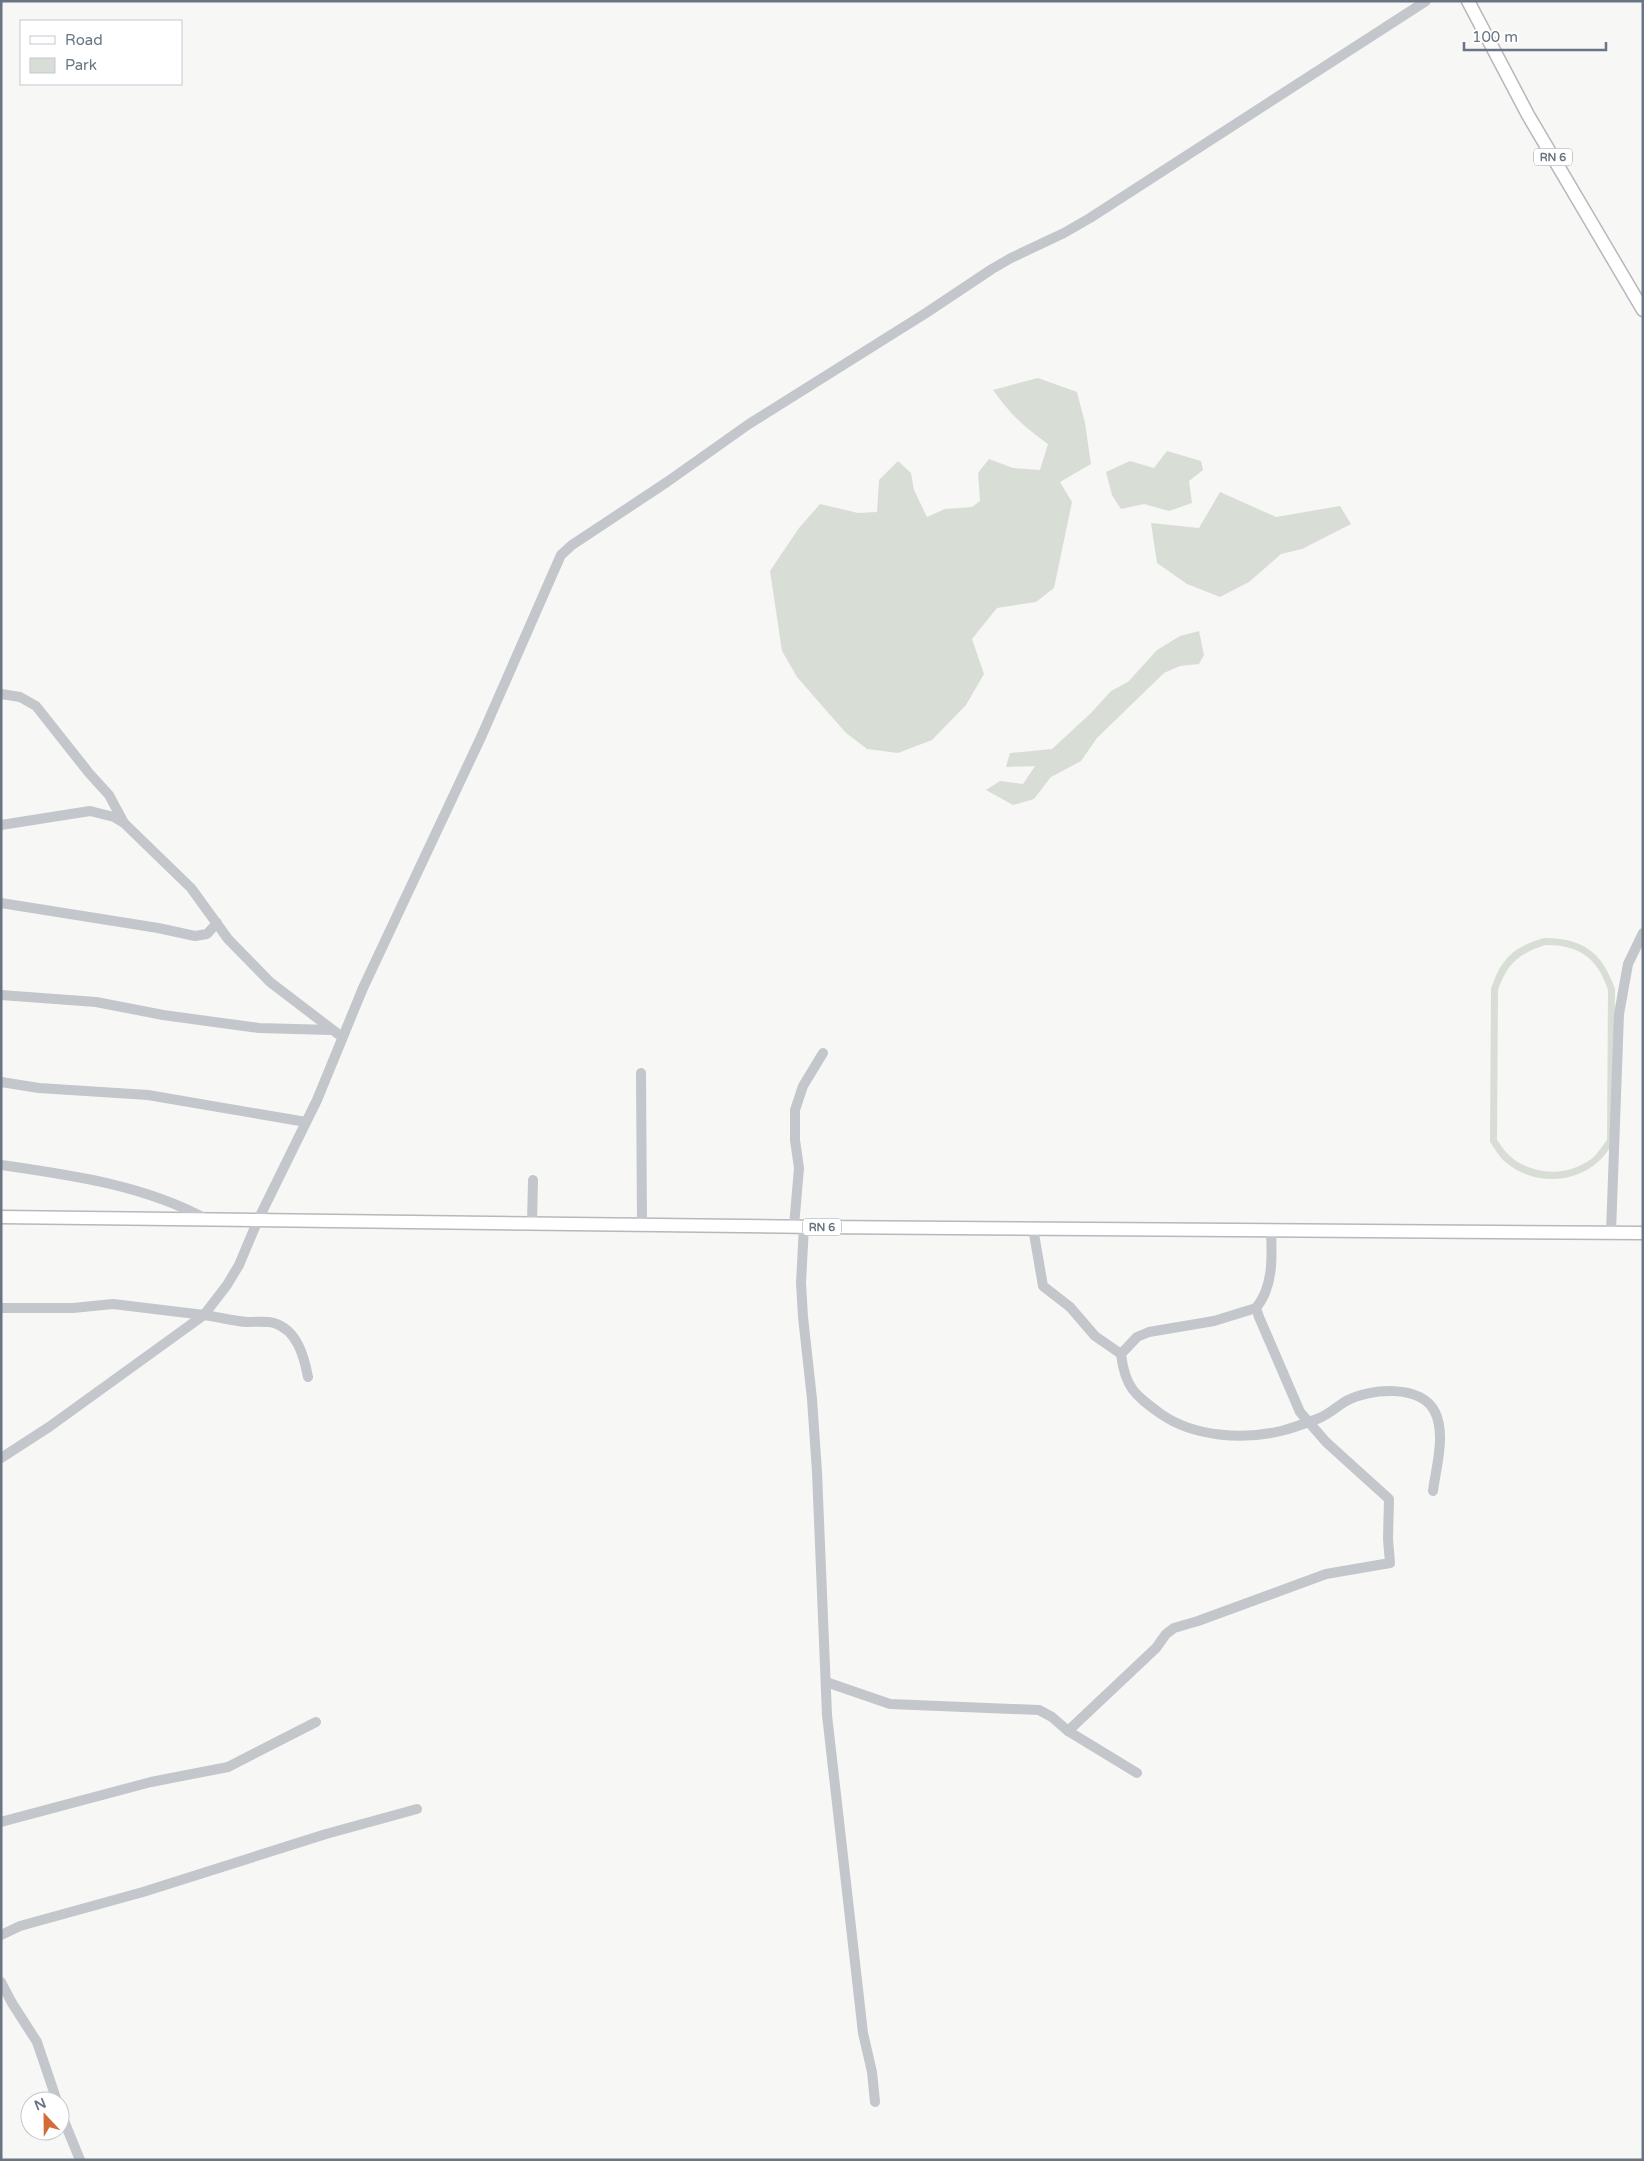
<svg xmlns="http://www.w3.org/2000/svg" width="1644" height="2161" viewBox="0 0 1644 2161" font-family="'Varela Round',sans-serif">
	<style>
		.green { fill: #d8ded6; fill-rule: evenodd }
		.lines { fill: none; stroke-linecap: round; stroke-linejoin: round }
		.major-casing { stroke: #b5b8bc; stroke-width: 15 }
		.minor { stroke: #c3c6ca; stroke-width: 10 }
		.major { stroke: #fff; stroke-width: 12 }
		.labels { text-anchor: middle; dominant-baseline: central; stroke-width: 5; stroke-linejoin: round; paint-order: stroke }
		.shield { fill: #fff; stroke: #969ea8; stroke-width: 1 }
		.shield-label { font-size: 11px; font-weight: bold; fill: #697583 }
	</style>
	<rect width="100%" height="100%" fill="#f7f7f5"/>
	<g class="green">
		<path d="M1038 378 1077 392 1085 423 1091 464 1060 482 1072 502 1054 588 1036 602 997 608 972 639 984 674 966 705 932 740 898 753 867 749 846 733 824 708 797 677 782 651 770 571 799 528 820 504 858 513 877 512 879 480 898 461 911 473 914 490 927 517 945 509 972 507 980 501 978 473 989 459 1013 468 1040 470 1048 444C1023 426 1011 415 993 390Z"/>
		<polygon points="1167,451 1201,461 1203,470 1189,481 1192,503 1169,511 1144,504 1121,509 1112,495 1106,472 1130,461 1154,468"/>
		<polygon points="1220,492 1276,517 1340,506 1351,524 1302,549 1281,554 1249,582 1220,597 1187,584 1157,563 1151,523 1199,528"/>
		<polygon points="1199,631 1204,655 1199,664 1180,666 1164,673 1097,738 1081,761 1051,777 1034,799 1013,805 986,790 1000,781 1023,784 1035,766 1006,767 1010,753 1052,749 1091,713 1111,691 1128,682 1157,650 1180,636"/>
		<path d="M1544 938C1583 938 1602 952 1615 989L1614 1143C1609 1148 1605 1156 1599 1161 1573 1185 1531 1185 1504 1161 1499 1156 1494 1148 1490 1142L1491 989C1501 959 1513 947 1544 938ZM1545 945C1579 945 1597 957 1608 990L1607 1140C1603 1145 1599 1151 1595 1156 1571 1177 1532 1177 1509 1155 1504 1151 1501 1145 1497 1140L1498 990C1507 964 1518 954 1545 945Z"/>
	</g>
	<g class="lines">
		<g class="major-casing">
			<g id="major">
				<polyline points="1468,1 1528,115 1643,310"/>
				<polyline points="1,1217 819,1227 1643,1233"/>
			</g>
		</g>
		<g class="minor">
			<polyline points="1,694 20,697 36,706 89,773 109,795 124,823 191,888 228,939 270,982 342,1037"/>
			<polyline points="1,825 90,811 114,817 124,823"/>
			<polyline points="1,903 158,928 195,936 207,934 217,923"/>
			<polyline points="1,995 96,1002 163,1015 259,1028 330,1030"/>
			<polyline points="641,1073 642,1224"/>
			<polyline points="1,1082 39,1088 148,1095 306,1122"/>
			<path d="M1 1165C70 1175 144 1185 206 1219"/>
			<polyline points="532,1223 533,1180"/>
			<polyline points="794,1226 799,1168 795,1140 795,1110 803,1086 823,1053"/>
			<polyline points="804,1226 801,1283 803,1317 812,1399 817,1472 827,1715 863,2033 872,2072 875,2102"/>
			<polyline points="1033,1228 1043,1286 1070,1307 1095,1336 1121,1354"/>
			<polyline points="1611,1232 1619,1014 1628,964 1643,933"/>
			<polyline points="1,1308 73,1308 113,1304 204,1315 227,1285 239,1265 258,1220 317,1100 363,988 482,735 553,573 561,555 572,545 667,482 749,424 926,313 992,269 1011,258 1064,233 1090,218 1426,1"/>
			<path d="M1256 1308 1214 1321 1149 1332 1137 1337 1121 1354C1125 1388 1135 1395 1161 1414 1194 1437 1243 1440 1281 1431 1293 1428 1306 1423 1317 1419 1328 1415 1336 1407 1346 1401 1370 1388 1421 1384 1435 1412 1446 1435 1436 1467 1433 1491"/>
			<path d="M1 1458 49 1427 204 1315C219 1317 233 1321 247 1322 256 1322 266 1321 274 1323 297 1330 304 1356 308 1377"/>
			<polyline points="826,1682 890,1704 1039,1710 1052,1717 1068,1731 1137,1773"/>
			<path d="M1068 1731 1156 1648 1166 1634 1174 1628 1198 1621 1326 1574 1390 1563 1388 1539 1389 1499 1326 1442 1300 1412 1259 1317 1256 1308C1274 1286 1272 1256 1271 1230"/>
			<polyline points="1,1822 151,1782 228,1767 316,1722"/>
			<polyline points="1,1935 20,1926 143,1892 326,1834 417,1809"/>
			<polyline points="1,1982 12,2003 37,2042 57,2101"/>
			<polyline points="60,2111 80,2160"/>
		</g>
		<use href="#major" class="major"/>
	</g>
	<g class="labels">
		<g class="shield">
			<rect x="1534" y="148.5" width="38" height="17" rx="4"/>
			<rect x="803" y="1218.5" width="38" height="17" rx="4"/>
		</g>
		<g class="shield-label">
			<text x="1553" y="157">RN 6</text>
			<text x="822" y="1227">RN 6</text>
		</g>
	</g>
	<rect width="1644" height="2161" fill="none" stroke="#697583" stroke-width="5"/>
	<rect x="20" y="20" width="162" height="65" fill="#ffffff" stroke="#c3c8cd"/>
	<rect x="30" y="36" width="25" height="8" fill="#ffffff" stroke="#c3c8cd"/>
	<text x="65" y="45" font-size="15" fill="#697583">Road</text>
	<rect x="30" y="58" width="25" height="15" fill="#d8ded6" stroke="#c3c8cd"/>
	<text x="65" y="70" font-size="15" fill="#697583">Park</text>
	<g transform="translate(45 2116) rotate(338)"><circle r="24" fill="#ffffff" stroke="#c3c8cd"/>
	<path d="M0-4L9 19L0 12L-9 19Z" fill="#d26d3a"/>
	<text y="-8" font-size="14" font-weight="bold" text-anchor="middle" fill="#697583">N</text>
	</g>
	<path d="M1464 42v8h142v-8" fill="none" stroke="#697583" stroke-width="2.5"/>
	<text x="1472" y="42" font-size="15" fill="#697583" stroke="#ffffff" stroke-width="4" paint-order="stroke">100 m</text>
</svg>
